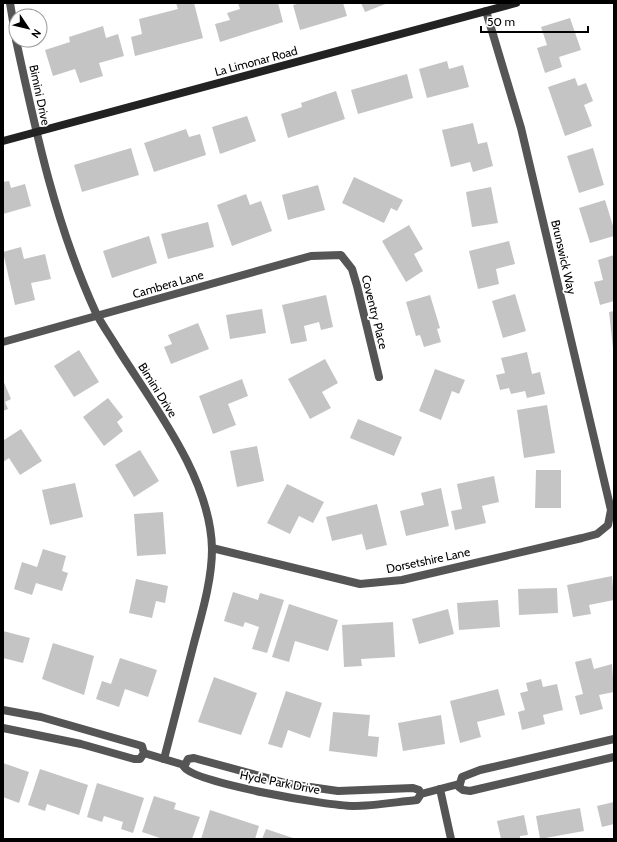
<svg xmlns="http://www.w3.org/2000/svg" width="617" height="842" viewBox="0 0 617 842" font-family="Cabin,sans-serif">
	<style>
		.building { fill: #c4c4c4 }
		.lines { fill: none; stroke-linecap: round; stroke-linejoin: round }
		.street { stroke: #555; stroke-width: 8 }
		.secondary { stroke: #222; stroke-width: 8 }
		.labels { text-anchor: middle; dominant-baseline: central; stroke-width: 3.5; stroke-linejoin: round; paint-order: stroke }
		.street-label { font-size: 12px; fill: #000; stroke: #fff }
	</style>
	<rect width="100%" height="100%" fill="#fff"/>
	<g class="building">
		<polygon points="176,3 194,3 203,38 135,56 131,37 142,34 139,19 178,9"/>
		<polygon points="238,3 278,3 283,22 220,42 215,24 230,20 227,13 240,9"/>
		<polygon points="300,3 343,3 347,16 300,30 293,5"/>
		<polygon points="361,3 388,3 365,12"/>
		<polygon points="570,18 581,50 559,57 562,67 545,73 537,48 547,45 541,27"/>
		<polygon points="103,26 106,38 118,34 124,56 99,63 103,76 80,83 75,69 53,76 45,50 70,42 69,37"/>
		<polygon points="447,61 449,69 463,65 469,87 427,98 419,69"/>
		<polygon points="407,74 413,98 358,114 351,90"/>
		<polygon points="575,78 578,86 586,83 593,101 584,105 592,126 565,136 548,87"/>
		<polygon points="336,91 345,119 288,138 281,114 302,107 301,103"/>
		<polygon points="247,116 256,141 220,154 212,127"/>
		<polygon points="473,123 478,144 487,142 493,166 473,172 470,162 451,167 442,130"/>
		<polygon points="186,129 189,137 200,134 206,155 154,172 144,143"/>
		<polygon points="131,148 139,175 82,192 74,165"/>
		<polygon points="593,148 604,185 579,193 567,156"/>
		<polygon points="354,177 403,200 397,211 391,208 384,223 342,203"/>
		<polygon points="9,181 11,188 25,184 31,206 3,214 3,182"/>
		<polygon points="318,185 325,210 288,220 282,195"/>
		<polygon points="491,187 498,223 472,227 466,192"/>
		<polygon points="246,194 250,205 261,201 272,231 232,246 217,205"/>
		<polygon points="605,200 614,229 614,236 590,243 579,208"/>
		<polygon points="208,222 214,247 168,259 161,234"/>
		<polygon points="409,225 423,249 414,254 423,271 406,282 382,241"/>
		<polygon points="149,236 157,263 112,278 103,251"/>
		<polygon points="509,241 515,264 496,269 499,284 478,289 469,251"/>
		<polygon points="21,247 24,259 45,254 51,279 31,283 35,300 15,305 3,252"/>
		<polygon points="614,255 614,301 600,305 594,282 603,280 598,260"/>
		<polygon points="515,294 526,331 503,338 492,301"/>
		<polygon points="326,295 333,327 321,330 319,322 304,326 307,341 291,344 282,305"/>
		<polygon points="430,295 440,328 437,329 441,342 424,347 420,335 416,336 406,302"/>
		<polygon points="262,309 266,333 230,339 226,315"/>
		<polygon points="614,311 614,348 613,348 609,312"/>
		<polygon points="198,323 209,349 171,364 164,347 172,344 168,335"/>
		<polygon points="79,350 99,382 74,397 54,366"/>
		<polygon points="527,352 532,374 540,372 545,394 527,398 525,391 511,394 509,388 500,390 496,375 505,373 501,358"/>
		<polygon points="325,359 338,383 322,392 331,408 310,419 288,379"/>
		<polygon points="435,369 465,380 459,394 452,391 441,420 419,411"/>
		<polygon points="242,379 248,396 228,404 236,425 213,434 199,396"/>
		<polygon points="3,380 11,399 5,402 8,409 3,411"/>
		<polygon points="108,398 123,417 117,422 123,431 104,446 83,417"/>
		<polygon points="547,405 555,453 524,458 517,410"/>
		<polygon points="358,419 402,437 394,456 350,438"/>
		<polygon points="21,429 42,461 20,475 9,458 3,462 3,438 4,440"/>
		<polygon points="257,446 264,481 237,487 230,451"/>
		<polygon points="140,450 159,481 134,497 115,465"/>
		<polygon points="536,470 561,470 561,508 535,508"/>
		<polygon points="494,476 499,502 482,506 486,523 455,530 451,511 462,509 457,484"/>
		<polygon points="75,483 83,517 50,525 42,490"/>
		<polygon points="287,484 324,502 313,523 299,516 290,534 267,523"/>
		<polygon points="441,488 449,526 406,536 400,511 424,505 421,493"/>
		<polygon points="377,504 387,545 366,550 362,534 332,541 326,517"/>
		<polygon points="163,512 166,554 137,556 134,514"/>
		<polygon points="43,549 66,556 62,571 68,573 62,591 36,583 32,595 14,589 22,562 37,567"/>
		<polygon points="612,576 614,600 589,605 591,614 573,617 567,585"/>
		<polygon points="136,579 168,586 165,603 156,601 152,618 129,613"/>
		<polygon points="557,588 558,613 519,615 518,589"/>
		<polygon points="233,592 258,600 260,593 284,600 267,653 252,649 259,627 245,622 243,627 224,621"/>
		<polygon points="498,600 500,627 459,630 457,603"/>
		<polygon points="289,604 338,620 328,651 295,641 289,662 272,657"/>
		<polygon points="448,609 454,634 419,644 412,619"/>
		<polygon points="393,622 395,657 361,659 362,666 344,667 342,625"/>
		<polygon points="3,631 30,638 23,663 3,658"/>
		<polygon points="53,643 94,656 84,695 42,679"/>
		<polygon points="120,658 157,670 148,697 125,689 119,707 96,699 102,681 111,684"/>
		<polygon points="591,658 594,669 612,664 614,692 599,695 603,709 580,715 575,696 583,694 575,662"/>
		<polygon points="214,677 257,693 241,735 198,722"/>
		<polygon points="541,679 543,687 557,684 563,710 543,715 545,724 522,730 518,712 525,710 520,693 528,691 526,683"/>
		<polygon points="498,689 505,715 477,722 481,737 460,743 450,701"/>
		<polygon points="286,691 322,703 310,738 288,730 282,748 268,744"/>
		<polygon points="333,712 370,715 368,736 379,737 377,757 329,751"/>
		<polygon points="441,715 445,744 403,751 398,723"/>
		<polygon points="3,763 29,772 19,803 3,797"/>
		<polygon points="40,769 88,785 79,815 47,804 45,811 28,805"/>
		<polygon points="97,783 144,798 133,833 121,829 123,822 104,816 102,822 87,817"/>
		<polygon points="154,796 176,803 174,809 200,817 192,839 163,839 142,832"/>
		<polygon points="614,802 614,824 602,827 597,806"/>
		<polygon points="580,808 584,831 540,839 536,816"/>
		<polygon points="210,810 259,826 255,839 201,839"/>
		<polygon points="524,815 528,835 520,836 520,839 501,839 497,821"/>
		<polygon points="266,829 296,839 262,839"/>
	</g>
	<g class="lines">
		<g class="street">
			<polyline points="10,3 16,39"/>
			<path d="M16 40C36 133 56 226 96 313 102 325 111 337 118 349 154 406 211 479 212 549 212 580 202 613 194 643 184 682 174 720 164 759"/>
			<polyline points="3,342 311,256 341,255 352,269 357,286 379,377"/>
			<polyline points="212,548 360,584 402,580 582,538 597,534 608,525 611,510 521,128 486,11"/>
			<polyline points="3,710 41,717 142,746 144,753 140,759 134,759 81,744 3,728"/>
			<polyline points="614,739 480,770 462,777 459,787 463,790 470,791 614,757"/>
			<polyline points="144,753 184,765"/>
			<polyline points="440,789 451,839"/>
			<path d="M421 794 419 790 413 788 338 791 289 784 194 758 188 759 184 767C194 783 329 806 353 806 374 806 396 802 417 800L421 794 459 784"/>
		</g>
		<polyline class="secondary" points="3,141 516,3"/>
	</g>
	<g class="labels">
		<g class="street-label">
			<text transform="translate(256 61) rotate(-15)">La Limonar Road</text>
			<text transform="translate(40 95) rotate(78)">Bimini Drive</text>
			<text transform="translate(564 257) rotate(77)">Brunswick Way</text>
			<text transform="translate(168 284) rotate(-16)">Cambera Lane</text>
			<text transform="translate(375 312) rotate(76)">Coventry Place</text>
			<text transform="translate(158 390) rotate(58)">Bimini Drive</text>
			<text transform="translate(428 560) rotate(-12)">Dorsetshire Lane</text>
			<text transform="translate(280 782) rotate(11)">Hyde Park Drive</text>
		</g>
	</g>
	<rect width="617" height="842" fill="none" stroke="#000000" stroke-width="8"/>
	<g transform="translate(28 28) rotate(125)"><circle r="19" fill="#ffffff" stroke="#999999"/>
	<path d="M0-3L7 15L0 10L-7 15Z" fill="#000000"/>
	<text y="-6" font-size="11" font-weight="bold" text-anchor="middle" fill="#000000">N</text>
	</g>
	<path d="M481 26v6h107v-6" fill="none" stroke="#000000" stroke-width="2"/>
	<text x="487" y="26" font-size="12" fill="#000000" stroke="#ffffff" stroke-width="3" paint-order="stroke">50 m</text>
</svg>
